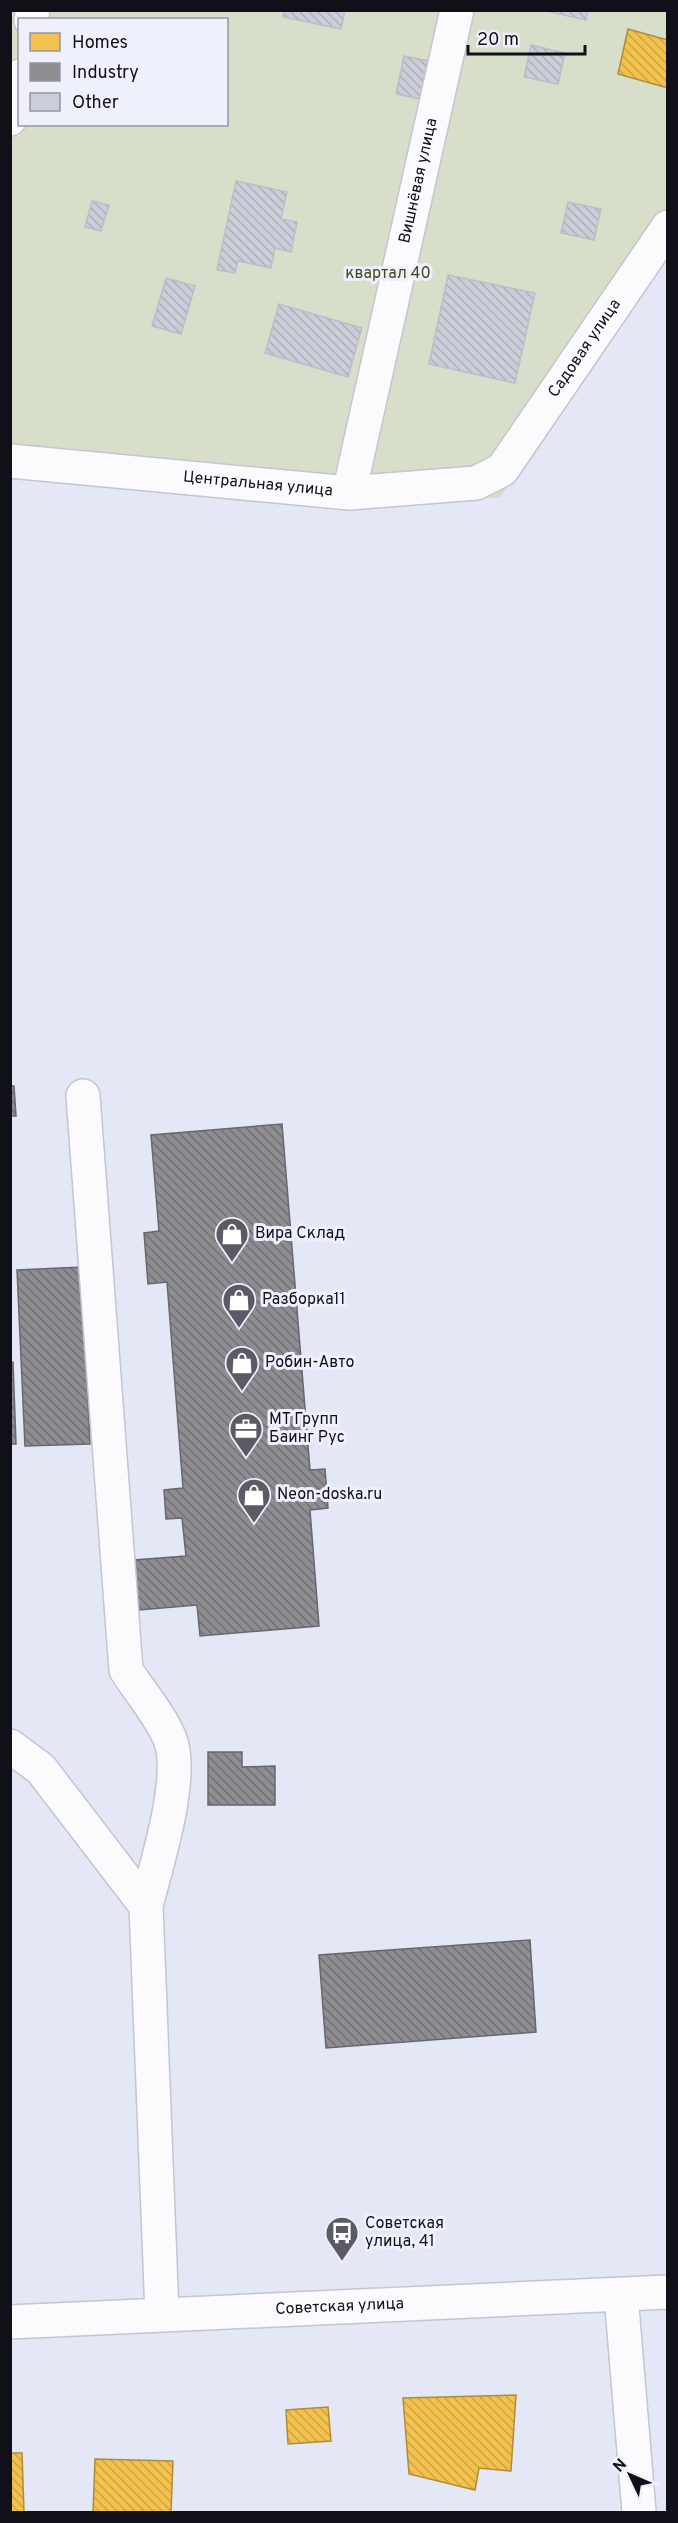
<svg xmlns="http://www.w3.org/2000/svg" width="678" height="2523" viewBox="0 0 678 2523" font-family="Overpass,sans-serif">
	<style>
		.garden { fill: #d7dfcb; fill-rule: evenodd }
		.homes { fill: url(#homes-back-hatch); stroke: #ae8c3e; stroke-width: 1.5 }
		.industry { fill: url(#industry-back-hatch); stroke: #67686d; stroke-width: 1.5 }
		.building { fill: url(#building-back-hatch); stroke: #bbbec8; stroke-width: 1.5 }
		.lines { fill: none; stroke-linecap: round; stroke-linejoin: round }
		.minor-casing { stroke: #c3c5d0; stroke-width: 36 }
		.minor { stroke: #fbfbfe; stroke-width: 33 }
		.labels { text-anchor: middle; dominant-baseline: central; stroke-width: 6; stroke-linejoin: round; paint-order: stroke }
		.street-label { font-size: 16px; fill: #0f1018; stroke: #eef0fb }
		.park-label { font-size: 16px; fill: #3f4917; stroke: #eef0fb }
		.poi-label { font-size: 16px; fill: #0f1018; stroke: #eef0fb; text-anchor: start }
	</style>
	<defs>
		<pattern id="homes-back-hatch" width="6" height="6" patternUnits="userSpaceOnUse" patternTransform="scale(1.5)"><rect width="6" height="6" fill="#f2c14e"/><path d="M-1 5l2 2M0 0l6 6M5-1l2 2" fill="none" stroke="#cea543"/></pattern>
		<pattern id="industry-back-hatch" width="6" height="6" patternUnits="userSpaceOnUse" patternTransform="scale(1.5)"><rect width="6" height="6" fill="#8d8d92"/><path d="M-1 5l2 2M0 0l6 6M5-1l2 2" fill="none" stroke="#727276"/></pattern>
		<pattern id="building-back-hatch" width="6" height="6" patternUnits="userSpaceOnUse" patternTransform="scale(1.5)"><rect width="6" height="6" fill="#cbcdd8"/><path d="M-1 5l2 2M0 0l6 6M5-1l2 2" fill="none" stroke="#adafb9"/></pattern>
	</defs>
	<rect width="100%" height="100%" fill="#e4e7f5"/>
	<path class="garden" d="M10 11H667V259L500 498 349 493 11 461ZM20 20H226V124H20Z"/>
	<g class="homes">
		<polygon points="628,29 668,40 668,88 618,74"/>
		<polygon points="516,2395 511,2471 479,2468 475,2490 409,2474 403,2398"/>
		<polygon points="328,2407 331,2441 288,2444 286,2410"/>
		<polygon points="10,2453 22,2453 24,2512 10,2512"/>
		<polygon points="95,2459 173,2461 171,2512 93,2512"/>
	</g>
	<g class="industry">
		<polygon points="10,1086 14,1086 16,1116 10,1116"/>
		<polygon points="282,1124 310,1470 325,1469 328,1508 310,1510 319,1626 200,1636 197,1605 139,1610 134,1560 186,1556 182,1518 166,1519 164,1490 183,1488 167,1282 148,1284 144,1233 159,1231 151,1135"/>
		<polygon points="82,1267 90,1444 25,1446 17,1270"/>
		<polygon points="10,1362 13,1362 16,1444 10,1444"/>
		<polygon points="208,1752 242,1752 242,1767 275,1766 275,1805 208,1805"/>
		<polygon points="530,1940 536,2032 326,2048 319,1955"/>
	</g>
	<g class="building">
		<polygon points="284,10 345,10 341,29 283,17"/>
		<polygon points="542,10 588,10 586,20"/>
		<polygon points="531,45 565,53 558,84 524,77"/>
		<polygon points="404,56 429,61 421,99 396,94"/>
		<polygon points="236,181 287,192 281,219 297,222 291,252 275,248 271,268 238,261 235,273 217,270"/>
		<polygon points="92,201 109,205 101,231 85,227"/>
		<polygon points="568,202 601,209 594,240 561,233"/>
		<polygon points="448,275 535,293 515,383 429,364"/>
		<polygon points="166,278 195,286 181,334 152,326"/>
		<polygon points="279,304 362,328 348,377 265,353"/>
	</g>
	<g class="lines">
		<g class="minor-casing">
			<g id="minor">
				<polyline points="31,20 33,10"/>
				<polyline points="10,119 20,76"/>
				<path id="s1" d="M10 461 349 493 476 483 502 470 668 227"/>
				<path id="s2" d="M349 493 457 10"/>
				<path d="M83 1096 126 1670C138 1689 162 1718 170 1739 185 1778 156 1865 146 1906"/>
				<polyline points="10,1746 41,1769 146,1906 162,2314"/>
				<polyline points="621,2295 639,2512"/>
				<path id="s3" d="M10 2322 668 2292"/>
			</g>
		</g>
		<use href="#minor" class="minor"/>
	</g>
	<defs>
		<g id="shop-pin" transform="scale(1.725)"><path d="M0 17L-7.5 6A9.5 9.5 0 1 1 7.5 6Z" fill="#5a5b65" stroke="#eef0fb"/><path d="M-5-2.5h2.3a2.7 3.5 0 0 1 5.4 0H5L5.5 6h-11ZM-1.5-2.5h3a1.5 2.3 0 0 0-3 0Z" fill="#fff"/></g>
		<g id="office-pin" transform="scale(1.725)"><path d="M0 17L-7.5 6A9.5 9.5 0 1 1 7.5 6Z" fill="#5a5b65" stroke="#eef0fb"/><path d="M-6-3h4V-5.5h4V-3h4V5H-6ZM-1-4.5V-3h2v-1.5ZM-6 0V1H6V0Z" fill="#fff"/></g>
		<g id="bus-pin" transform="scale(1.725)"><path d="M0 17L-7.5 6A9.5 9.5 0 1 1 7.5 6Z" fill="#5a5b65" stroke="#eef0fb"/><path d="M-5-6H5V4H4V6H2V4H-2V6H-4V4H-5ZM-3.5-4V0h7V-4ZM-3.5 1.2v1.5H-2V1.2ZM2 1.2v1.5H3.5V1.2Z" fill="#fff"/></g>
	</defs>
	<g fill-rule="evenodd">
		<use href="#shop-pin" x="232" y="1234"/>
		<use href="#shop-pin" x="239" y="1300"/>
		<use href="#shop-pin" x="242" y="1363"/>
		<use href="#office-pin" x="246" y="1429"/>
		<use href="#shop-pin" x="254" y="1495"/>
		<use href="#bus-pin" x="342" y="2233"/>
	</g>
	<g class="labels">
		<g class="street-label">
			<text stroke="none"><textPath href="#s2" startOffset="320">Вишнёвая улица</textPath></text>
			<text stroke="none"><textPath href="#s1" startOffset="644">Садовая улица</textPath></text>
			<text stroke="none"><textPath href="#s1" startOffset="249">Центральная улица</textPath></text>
			<text stroke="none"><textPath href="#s3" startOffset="330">Советская улица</textPath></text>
		</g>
		<g class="park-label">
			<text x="388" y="274">квартал 40</text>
		</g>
		<g class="poi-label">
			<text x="255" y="1234">Вира Склад</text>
			<text x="262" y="1300">Разборка11</text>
			<text x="265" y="1363">Робин-Авто</text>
			<text x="269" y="1420">МТ Групп<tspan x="269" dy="18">Баинг Рус</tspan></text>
			<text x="277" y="1495">Neon-doska.ru</text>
			<text x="365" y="2224">Советская<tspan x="365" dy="18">улица, 41</tspan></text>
		</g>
	</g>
	<rect width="678" height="2523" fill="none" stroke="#0f1018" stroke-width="24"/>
	<rect x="18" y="18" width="210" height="108" fill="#eef0fb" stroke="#9596a0" stroke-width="1.5"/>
	<rect x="30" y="33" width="30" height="18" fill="#f2c14e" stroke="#9596a0" stroke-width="1.5"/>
	<text x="72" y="48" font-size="18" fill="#0f1018">Homes</text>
	<rect x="30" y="63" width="30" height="18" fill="#8d8d92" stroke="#9596a0" stroke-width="1.5"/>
	<text x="72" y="78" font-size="18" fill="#0f1018">Industry</text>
	<rect x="30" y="93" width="30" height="18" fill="#cbcdd8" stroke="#9596a0" stroke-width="1.5"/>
	<text x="72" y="108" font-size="18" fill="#0f1018">Other</text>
	<g transform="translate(630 2475) rotate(314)" stroke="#eef0fb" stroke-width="4.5" paint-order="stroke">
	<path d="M0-4.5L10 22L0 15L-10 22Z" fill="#0f1018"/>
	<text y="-9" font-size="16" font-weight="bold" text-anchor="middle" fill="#0f1018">N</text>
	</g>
	<path d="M468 45v9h117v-9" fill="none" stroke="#0f1018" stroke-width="3"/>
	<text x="477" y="45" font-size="18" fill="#0f1018" stroke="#eef0fb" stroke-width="4.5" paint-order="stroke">20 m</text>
</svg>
